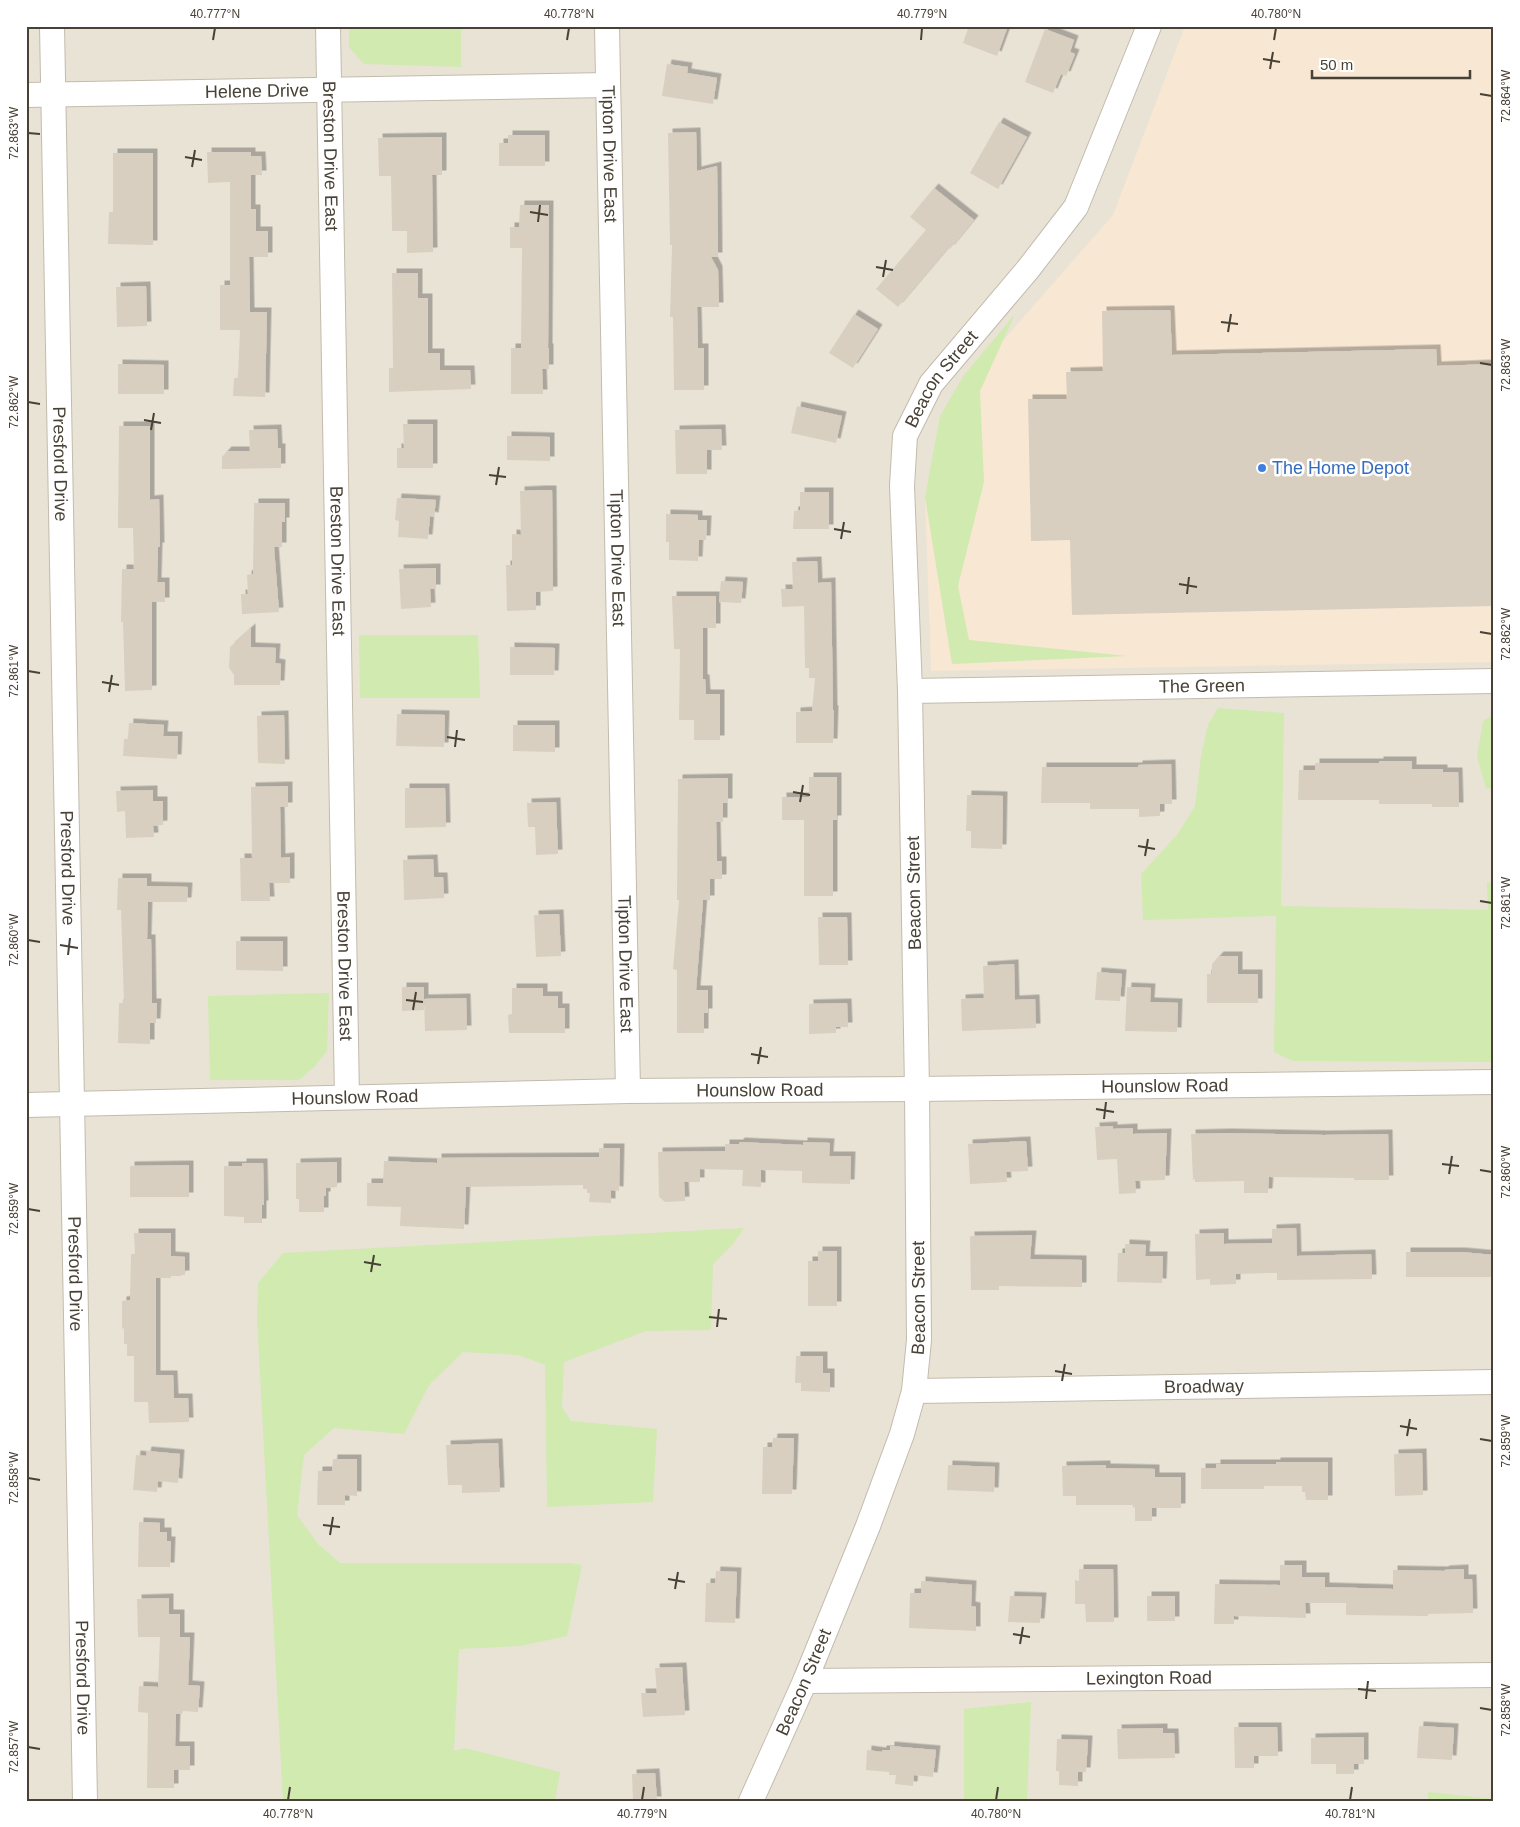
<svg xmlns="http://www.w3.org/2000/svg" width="1520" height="1827" viewBox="0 0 1520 1827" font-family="Helvetica,sans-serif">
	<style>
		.residential { fill: #e9e3d6 }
		.commercial { fill: #f7e7d3 }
		.green { fill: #d0eab0 }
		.building { fill: #d9cfc0; filter: url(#shadow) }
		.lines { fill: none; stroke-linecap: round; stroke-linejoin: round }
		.minor-casing { stroke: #c3bbad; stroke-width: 26 }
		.minor { stroke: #fff; stroke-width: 24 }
		.ticks { fill: none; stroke: #484136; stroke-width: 2 }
		.shop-dot { fill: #3f7fe0; stroke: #fff; stroke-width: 2 }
		.labels { text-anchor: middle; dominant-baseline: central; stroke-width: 5; stroke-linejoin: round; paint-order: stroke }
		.street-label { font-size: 18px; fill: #484136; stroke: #fff }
		.shop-label { font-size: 18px; fill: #366cbe; stroke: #fff; text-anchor: start }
		.neatline { fill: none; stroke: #484136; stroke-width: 2 }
		.ticks-label { font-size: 12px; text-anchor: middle; fill: #484136 }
	</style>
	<defs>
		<filter id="shadow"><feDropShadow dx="4.5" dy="-4.5" stdDeviation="0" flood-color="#0004"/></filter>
	</defs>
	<rect width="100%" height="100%" fill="#f4f1e8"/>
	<rect class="residential" x="26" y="26" width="1468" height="1775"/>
	<polygon class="commercial" points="1185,26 1494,26 1494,662 931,671 925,497 958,392 1113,215"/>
	<g class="green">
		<polygon points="349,26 461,26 461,67 364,64 349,47"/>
		<polygon points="1015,314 980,391 984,482 958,586 969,640 1127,656 952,664 925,497 940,416 964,375"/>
		<polygon points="359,635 478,635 480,698 360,698"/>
		<polygon points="1218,708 1284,713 1281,906 1488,910 1487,882 1494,884 1494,1062 1293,1061 1274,1052 1276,916 1143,920 1141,874 1177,835 1195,806 1201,756 1208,725"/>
		<polygon points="1494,715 1494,789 1486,788 1477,757 1483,721"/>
		<polygon points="329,993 327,1051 314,1067 299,1080 210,1080 208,996"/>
		<polygon points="744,1228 733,1244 713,1264 711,1330 646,1331 564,1362 562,1407 571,1421 657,1429 653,1502 547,1507 545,1365 519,1355 463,1352 429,1385 404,1434 334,1428 304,1455 297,1515 318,1544 340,1563 570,1563 582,1565 567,1636 520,1646 459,1649 454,1751 465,1748 560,1772 555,1801 283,1801 257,1319 258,1283 283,1253"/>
		<polygon points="1031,1702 1027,1801 964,1801 964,1709"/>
		<polygon points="1428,1792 1494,1799 1494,1801 1428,1801"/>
	</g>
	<g class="building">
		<polygon points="969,26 1008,26 997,56 963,43"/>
		<polygon points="1045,29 1074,40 1070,52 1075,54 1066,76 1061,74 1053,93 1025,82"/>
		<polygon points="667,64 688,67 687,73 717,78 713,104 662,96"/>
		<polygon points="999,122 1027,137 998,189 970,173"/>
		<polygon points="696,132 697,171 717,166 718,257 711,257 718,270 719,307 697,307 698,348 704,348 704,390 674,390 673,317 670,317 672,245 670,245 668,133"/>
		<polygon points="508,135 545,135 545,166 499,166 499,143 508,143"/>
		<polygon points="442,137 442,175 432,175 433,252 407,253 407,231 392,231 391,176 379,176 378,138"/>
		<polygon points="207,152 251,152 251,156 261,156 262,175 251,175 251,209 256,209 256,231 268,231 268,257 249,257 250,312 267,312 265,397 233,396 234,378 238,378 240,330 220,330 220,285 230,285 230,182 208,183"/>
		<polygon points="113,153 153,153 153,245 108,244 109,212 113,212"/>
		<polygon points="934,188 974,220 950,249 948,248 898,307 876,289 926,230 910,217"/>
		<polygon points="520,205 549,205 548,348 549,348 549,369 542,369 543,394 511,394 511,348 521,348 522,248 510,248 510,227 519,227"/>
		<polygon points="392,273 418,273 418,298 428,298 428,353 440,353 440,370 470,370 471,389 389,392 389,368 393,368"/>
		<polygon points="146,286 147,326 117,327 116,287"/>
		<polygon points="1170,310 1172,355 1436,349 1437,366 1494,364 1494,606 1072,615 1070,540 1031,541 1028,399 1067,399 1066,372 1103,371 1102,311"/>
		<polygon points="854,314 878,329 853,368 829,353"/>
		<polygon points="118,364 164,365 164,394 118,394"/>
		<polygon points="797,406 842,416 836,443 791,433"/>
		<polygon points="403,424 433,424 433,468 397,468 397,448 404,448"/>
		<polygon points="119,426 150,426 150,500 159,499 160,547 158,547 157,582 165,582 165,602 152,602 152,690 125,691 123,622 121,622 122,569 134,569 133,528 118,528"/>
		<polygon points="277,429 278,448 281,448 281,468 222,469 222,457 227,451 250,451 249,430"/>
		<polygon points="721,429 722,450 707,450 707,474 676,474 675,430"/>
		<polygon points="507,436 550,437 550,461 507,460"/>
		<polygon points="541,490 552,490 553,591 536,592 536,610 507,611 506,565 512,565 512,534 521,535 520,491"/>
		<polygon points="800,492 829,492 829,529 793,529 794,511 800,510"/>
		<polygon points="397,498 436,500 434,517 430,516 428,539 398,537 399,521 395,520"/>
		<polygon points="254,503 285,503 285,522 282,522 282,547 274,547 279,612 242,614 241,594 248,594 247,575 253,574"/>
		<polygon points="666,514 698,515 698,520 707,520 706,540 699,540 698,561 669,560 669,542 666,542"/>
		<polygon points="817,561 818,583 831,582 833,710 834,710 833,743 796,743 796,712 812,711 815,678 809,678 809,668 805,668 804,606 782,607 781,589 793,589 792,562"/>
		<polygon points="436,568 436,589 430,589 431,607 401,609 399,569"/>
		<polygon points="721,581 743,582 741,603 719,602"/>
		<polygon points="672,596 716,596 716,628 703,628 703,679 705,679 706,694 720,694 720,740 694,740 694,720 679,720 680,649 674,649"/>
		<polygon points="251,628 251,647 276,648 275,663 281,664 280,685 234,685 234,675 229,668 230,647"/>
		<polygon points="510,647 555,648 554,675 510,675"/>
		<polygon points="397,714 445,715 444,747 396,746"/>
		<polygon points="284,715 285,764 258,763 257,716"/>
		<polygon points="129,723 164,725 163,736 178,736 177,759 123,756 124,739 128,739"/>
		<polygon points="513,725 555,725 555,752 513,751"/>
		<polygon points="1379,761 1412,761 1412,769 1443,769 1443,772 1458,772 1459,807 1432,807 1432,804 1379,804 1379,800 1298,800 1299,770 1315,770 1315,763 1379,763"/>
		<polygon points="1171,764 1172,804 1160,804 1160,816 1139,817 1139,809 1090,809 1090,803 1041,803 1042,767 1138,767 1138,765"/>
		<polygon points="809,777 837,777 837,820 833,820 833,896 804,896 804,820 782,820 782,797 809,797"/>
		<polygon points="728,778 728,803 723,803 723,822 716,822 717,861 722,861 722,879 710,879 710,900 703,900 696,990 708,990 708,1013 704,1013 704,1033 677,1033 677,970 673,969 679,900 677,900 678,779"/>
		<polygon points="288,786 288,807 280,807 281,858 290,857 290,883 269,883 270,901 241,901 240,858 252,858 251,787"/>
		<polygon points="405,788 445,788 446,827 405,828"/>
		<polygon points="153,790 153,801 163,801 163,825 153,826 154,837 126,838 125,811 117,812 116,791"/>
		<polygon points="967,795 1003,796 1002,849 971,848 971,831 966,831"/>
		<polygon points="556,802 558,854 536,855 535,827 528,827 527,803"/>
		<polygon points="433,859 434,877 443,877 444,898 404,900 403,860"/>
		<polygon points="118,878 147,878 147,886 188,887 187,902 148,902 147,939 151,939 152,1003 157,1003 156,1023 150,1023 150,1044 118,1043 119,1003 124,1003 121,910 117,910"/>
		<polygon points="559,914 561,956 536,957 534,915"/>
		<polygon points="818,917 847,917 848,965 819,965"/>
		<polygon points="236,941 283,941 283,971 236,970"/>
		<polygon points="1219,956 1238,956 1238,974 1258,974 1258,1003 1207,1003 1207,974 1212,974 1212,964"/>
		<polygon points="1014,964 1015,1000 1035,999 1036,1028 962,1031 961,999 984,998 983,966"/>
		<polygon points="1097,972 1122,974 1120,1001 1095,1000"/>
		<polygon points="402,987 424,987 424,1010 402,1011"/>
		<polygon points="1127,987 1151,988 1150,1002 1178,1003 1177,1032 1125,1031"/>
		<polygon points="512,988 543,988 543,996 558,996 558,1008 565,1008 565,1033 509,1033 508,1015 512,1014"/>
		<polygon points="466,998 467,1030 425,1031 424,999"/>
		<polygon points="847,1003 848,1027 836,1027 836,1033 809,1034 809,1004"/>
		<polygon points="1113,1126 1113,1129 1133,1128 1133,1134 1167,1133 1165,1180 1135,1181 1136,1193 1119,1194 1117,1159 1097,1160 1095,1127"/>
		<polygon points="1227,1133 1324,1135 1388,1134 1389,1180 1354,1180 1354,1178 1269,1177 1268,1193 1244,1193 1244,1181 1195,1182 1195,1179 1193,1180 1191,1134"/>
		<polygon points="1026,1141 1028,1171 1006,1172 1007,1182 970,1184 968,1144"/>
		<polygon points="740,1142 803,1145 803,1142 830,1143 829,1156 851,1156 850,1184 802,1183 802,1171 761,1170 761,1187 742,1186 743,1170 700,1169 700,1182 684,1182 685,1201 665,1202 659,1197 658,1152 725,1151 725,1144 739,1144"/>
		<polygon points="599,1148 620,1148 619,1191 611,1190 611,1203 589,1202 590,1193 587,1193 587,1189 583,1189 583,1185 466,1187 464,1229 400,1226 401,1207 367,1206 367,1183 383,1183 384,1161 437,1163 437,1158 599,1157"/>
		<polygon points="337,1162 337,1187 326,1188 326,1196 324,1196 324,1212 299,1212 299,1199 296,1199 296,1163"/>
		<polygon points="242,1163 263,1163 264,1205 262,1205 262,1223 244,1223 244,1217 224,1216 224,1166 242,1166"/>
		<polygon points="189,1165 189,1197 130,1197 130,1166"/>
		<polygon points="1296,1228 1297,1256 1371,1254 1372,1279 1277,1280 1277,1273 1236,1274 1236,1284 1210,1285 1210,1279 1196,1280 1195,1234 1224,1233 1224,1244 1272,1243 1272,1229"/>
		<polygon points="134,1233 171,1233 171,1256 185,1257 185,1275 181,1275 181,1276 171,1276 171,1278 156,1278 156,1375 173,1375 174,1398 188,1398 189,1422 149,1423 148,1402 134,1402 134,1356 127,1356 127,1344 124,1344 124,1328 122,1329 122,1301 130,1300 131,1254 135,1254"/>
		<polygon points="1032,1235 1030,1259 1082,1260 1082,1287 999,1286 999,1290 971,1290 970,1236"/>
		<polygon points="1125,1244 1146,1245 1145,1256 1163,1256 1162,1283 1117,1282 1118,1253 1125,1253"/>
		<polygon points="818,1251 837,1251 837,1306 808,1306 808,1261 818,1261"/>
		<polygon points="1406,1252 1461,1252 1494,1255 1494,1277 1406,1277"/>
		<polygon points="796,1356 823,1356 823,1373 830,1373 830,1392 801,1391 801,1383 795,1383"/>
		<polygon points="773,1438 794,1438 792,1494 762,1494 763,1447 772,1447"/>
		<polygon points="498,1443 500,1492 462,1493 462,1485 448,1485 446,1445"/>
		<polygon points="147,1451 180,1454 178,1483 158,1481 157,1492 133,1490 136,1455 146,1456"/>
		<polygon points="1422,1453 1423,1495 1395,1496 1394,1454"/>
		<polygon points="333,1459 357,1459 357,1496 345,1495 345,1505 317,1505 318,1471 332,1471"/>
		<polygon points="1276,1462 1328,1462 1328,1500 1306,1500 1305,1492 1302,1492 1302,1486 1264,1486 1264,1489 1201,1489 1201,1468 1216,1468 1216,1464 1276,1464"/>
		<polygon points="948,1465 995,1467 994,1492 947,1490"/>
		<polygon points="1106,1465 1106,1468 1155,1469 1155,1477 1181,1477 1181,1508 1152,1508 1152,1521 1135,1521 1135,1507 1133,1508 1133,1505 1076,1505 1076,1496 1063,1496 1062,1466"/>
		<polygon points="139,1522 160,1523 160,1532 167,1532 167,1541 171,1541 170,1567 138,1567"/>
		<polygon points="1280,1565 1302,1565 1302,1577 1325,1577 1325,1587 1393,1589 1393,1570 1445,1571 1444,1570 1464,1569 1464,1579 1472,1579 1473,1613 1428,1614 1428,1616 1346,1615 1346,1603 1305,1603 1306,1618 1234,1616 1234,1624 1214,1624 1215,1584 1280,1585"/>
		<polygon points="1079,1569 1113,1569 1114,1622 1086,1622 1085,1604 1075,1604 1075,1580 1079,1581"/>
		<polygon points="716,1571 737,1572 735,1623 705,1622 706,1583 715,1583"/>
		<polygon points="921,1581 972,1585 971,1606 976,1607 976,1631 909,1628 910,1593 921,1593"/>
		<polygon points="1010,1596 1042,1597 1040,1623 1008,1622"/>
		<rect x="1147" y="1596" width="28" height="25"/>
		<polygon points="169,1598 169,1614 180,1614 180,1637 190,1637 188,1685 200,1686 198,1712 183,1711 182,1714 176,1714 175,1746 190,1746 190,1770 174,1770 174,1788 147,1788 148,1713 138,1712 139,1686 158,1687 160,1637 138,1637 137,1599"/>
		<polygon points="682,1667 685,1715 643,1717 641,1693 657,1693 655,1668"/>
		<polygon points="1419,1726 1454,1728 1452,1760 1417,1758"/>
		<polygon points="1234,1727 1277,1727 1278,1756 1254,1756 1254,1768 1235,1768"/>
		<polygon points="1163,1728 1163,1733 1174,1733 1175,1758 1118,1759 1117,1729"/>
		<polygon points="1364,1737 1364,1764 1354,1764 1354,1774 1336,1774 1336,1764 1311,1764 1311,1738"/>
		<polygon points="1057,1739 1088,1740 1086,1772 1078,1772 1078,1786 1059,1785 1059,1771 1056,1771"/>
		<polygon points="890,1746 936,1750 933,1777 914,1775 913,1786 895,1784 896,1775 889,1775 889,1772 866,1770 867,1750 882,1752 882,1750 890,1750"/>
		<polygon points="655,1773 657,1801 633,1801 632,1774"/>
	</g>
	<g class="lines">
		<g class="minor-casing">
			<g id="minor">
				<path id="s1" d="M52 26 85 1801"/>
				<path id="s2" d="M328 26 347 1097"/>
				<path id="s3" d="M607 26 628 1091"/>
				<path id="s4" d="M26 95 608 85"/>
				<path id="s5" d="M910 691 1494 681"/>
				<path id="s6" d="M26 1105 628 1091 917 1089 1494 1082"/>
				<path id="s7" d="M914 1391 1494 1382"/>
				<path id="s8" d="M805 1681 1494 1675"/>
				<path id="s9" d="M751 1801 805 1681 868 1526 902 1434 914 1391 919 1340 917 1089 910 691 902 486 905 436 931 384 1029 268 1076 207 1149 26"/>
			</g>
		</g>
		<use href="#minor" class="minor"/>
	</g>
	<path class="ticks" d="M213 40 215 28M567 40 569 28M921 40 922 28M1274 40 1276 28M1263 59 1280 62M1270 69 1273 52M1480 94 1492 96M28 133 40 134M185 157 202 160M192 167 195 150M530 212 548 215M538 222 540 205M876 267 893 270M883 277 886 260M1221 322 1238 324M1228 332 1231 314M1480 363 1492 365M28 402 40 404M144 420 161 423M151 430 154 413M489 475 506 477M496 485 499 467M834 529 851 532M841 539 844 522M1179 584 1197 587M1187 594 1189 577M1480 632 1492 634M28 671 40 673M102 682 119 685M109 692 112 675M447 737 465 740M455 747 457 730M793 792 810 795M800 802 803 785M1138 846 1155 849M1145 856 1148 839M1480 901 1492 903M28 940 40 942M60 945 78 948M68 955 70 938M406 1000 423 1002M413 1010 416 992M751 1054 768 1057M758 1064 761 1047M1096 1109 1114 1112M1104 1119 1106 1102M1442 1164 1459 1166M1480 1170 1492 1172M1449 1174 1452 1156M28 1209 40 1211M364 1262 381 1265M371 1272 374 1255M709 1317 727 1319M717 1327 719 1309M1055 1371 1072 1374M1062 1381 1065 1364M1400 1426 1417 1429M1407 1436 1410 1419M1480 1439 1492 1441M28 1478 40 1480M323 1525 340 1527M330 1535 333 1517M668 1579 685 1582M675 1589 678 1572M1013 1634 1030 1637M1020 1644 1023 1627M1358 1689 1376 1691M1366 1699 1368 1681M1480 1708 1492 1710M28 1747 40 1749M288 1800 290 1787M642 1800 644 1787M996 1800 998 1787M1350 1800 1352 1787"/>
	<circle class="shop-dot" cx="1262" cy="468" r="5"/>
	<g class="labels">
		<g class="street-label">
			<text stroke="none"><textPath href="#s4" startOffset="231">Helene Drive</textPath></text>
			<text stroke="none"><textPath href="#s3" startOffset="128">Tipton Drive East</textPath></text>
			<text stroke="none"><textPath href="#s2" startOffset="130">Breston Drive East</textPath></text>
			<text stroke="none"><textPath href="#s9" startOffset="1465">Beacon Street</textPath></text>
			<text stroke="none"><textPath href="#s1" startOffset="438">Presford Drive</textPath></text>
			<text stroke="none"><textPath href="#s3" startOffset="532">Tipton Drive East</textPath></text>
			<text stroke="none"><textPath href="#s2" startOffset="535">Breston Drive East</textPath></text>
			<text stroke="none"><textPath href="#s5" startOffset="292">The Green</textPath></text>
			<text stroke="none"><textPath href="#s1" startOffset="842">Presford Drive</textPath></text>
			<text transform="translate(914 893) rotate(-91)">Beacon Street</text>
			<text stroke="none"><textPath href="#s3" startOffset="938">Tipton Drive East</textPath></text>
			<text stroke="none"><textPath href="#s2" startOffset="940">Breston Drive East</textPath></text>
			<text stroke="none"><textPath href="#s6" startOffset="1139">Hounslow Road</textPath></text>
			<text stroke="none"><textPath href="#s6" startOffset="734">Hounslow Road</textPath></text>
			<text stroke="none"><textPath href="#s6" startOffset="329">Hounslow Road</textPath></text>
			<text stroke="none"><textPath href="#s1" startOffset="1248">Presford Drive</textPath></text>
			<text stroke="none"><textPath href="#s9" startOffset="535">Beacon Street</textPath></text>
			<text stroke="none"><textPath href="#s7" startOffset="290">Broadway</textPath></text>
			<text stroke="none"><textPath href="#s1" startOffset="1652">Presford Drive</textPath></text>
			<text stroke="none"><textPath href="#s8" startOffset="344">Lexington Road</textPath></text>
			<text stroke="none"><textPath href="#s9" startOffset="130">Beacon Street</textPath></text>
		</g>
		<g class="shop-label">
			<text x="1272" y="468">The Home Depot</text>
		</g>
	</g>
	<rect width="1520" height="1827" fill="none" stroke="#ffffff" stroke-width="55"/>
	<path d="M1312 70v8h158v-8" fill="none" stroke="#484136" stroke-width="2.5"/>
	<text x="1320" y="70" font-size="15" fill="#484136" stroke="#ffffff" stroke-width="4" paint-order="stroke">50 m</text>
	<rect x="28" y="28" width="1464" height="1772" class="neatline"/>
	<g class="ticks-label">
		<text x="215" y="18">40.777°N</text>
		<text x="569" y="18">40.778°N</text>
		<text x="922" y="18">40.779°N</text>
		<text x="1276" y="18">40.780°N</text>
		<text transform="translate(1506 96) rotate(-90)" y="4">72.864°W</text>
		<text transform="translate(14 133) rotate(-90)" y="4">72.863°W</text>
		<text transform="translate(1506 365) rotate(-90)" y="4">72.863°W</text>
		<text transform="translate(14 402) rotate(-90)" y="4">72.862°W</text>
		<text transform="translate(1506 634) rotate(-90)" y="4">72.862°W</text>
		<text transform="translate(14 671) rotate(-90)" y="4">72.861°W</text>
		<text transform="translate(1506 903) rotate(-90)" y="4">72.861°W</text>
		<text transform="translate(14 940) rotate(-90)" y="4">72.860°W</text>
		<text transform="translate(1506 1172) rotate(-90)" y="4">72.860°W</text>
		<text transform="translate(14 1209) rotate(-90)" y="4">72.859°W</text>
		<text transform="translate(1506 1441) rotate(-90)" y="4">72.859°W</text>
		<text transform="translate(14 1478) rotate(-90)" y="4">72.858°W</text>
		<text transform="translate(1506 1710) rotate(-90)" y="4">72.858°W</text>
		<text transform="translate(14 1747) rotate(-90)" y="4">72.857°W</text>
		<text x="288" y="1818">40.778°N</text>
		<text x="642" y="1818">40.779°N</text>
		<text x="996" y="1818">40.780°N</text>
		<text x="1350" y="1818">40.781°N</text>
	</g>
</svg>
